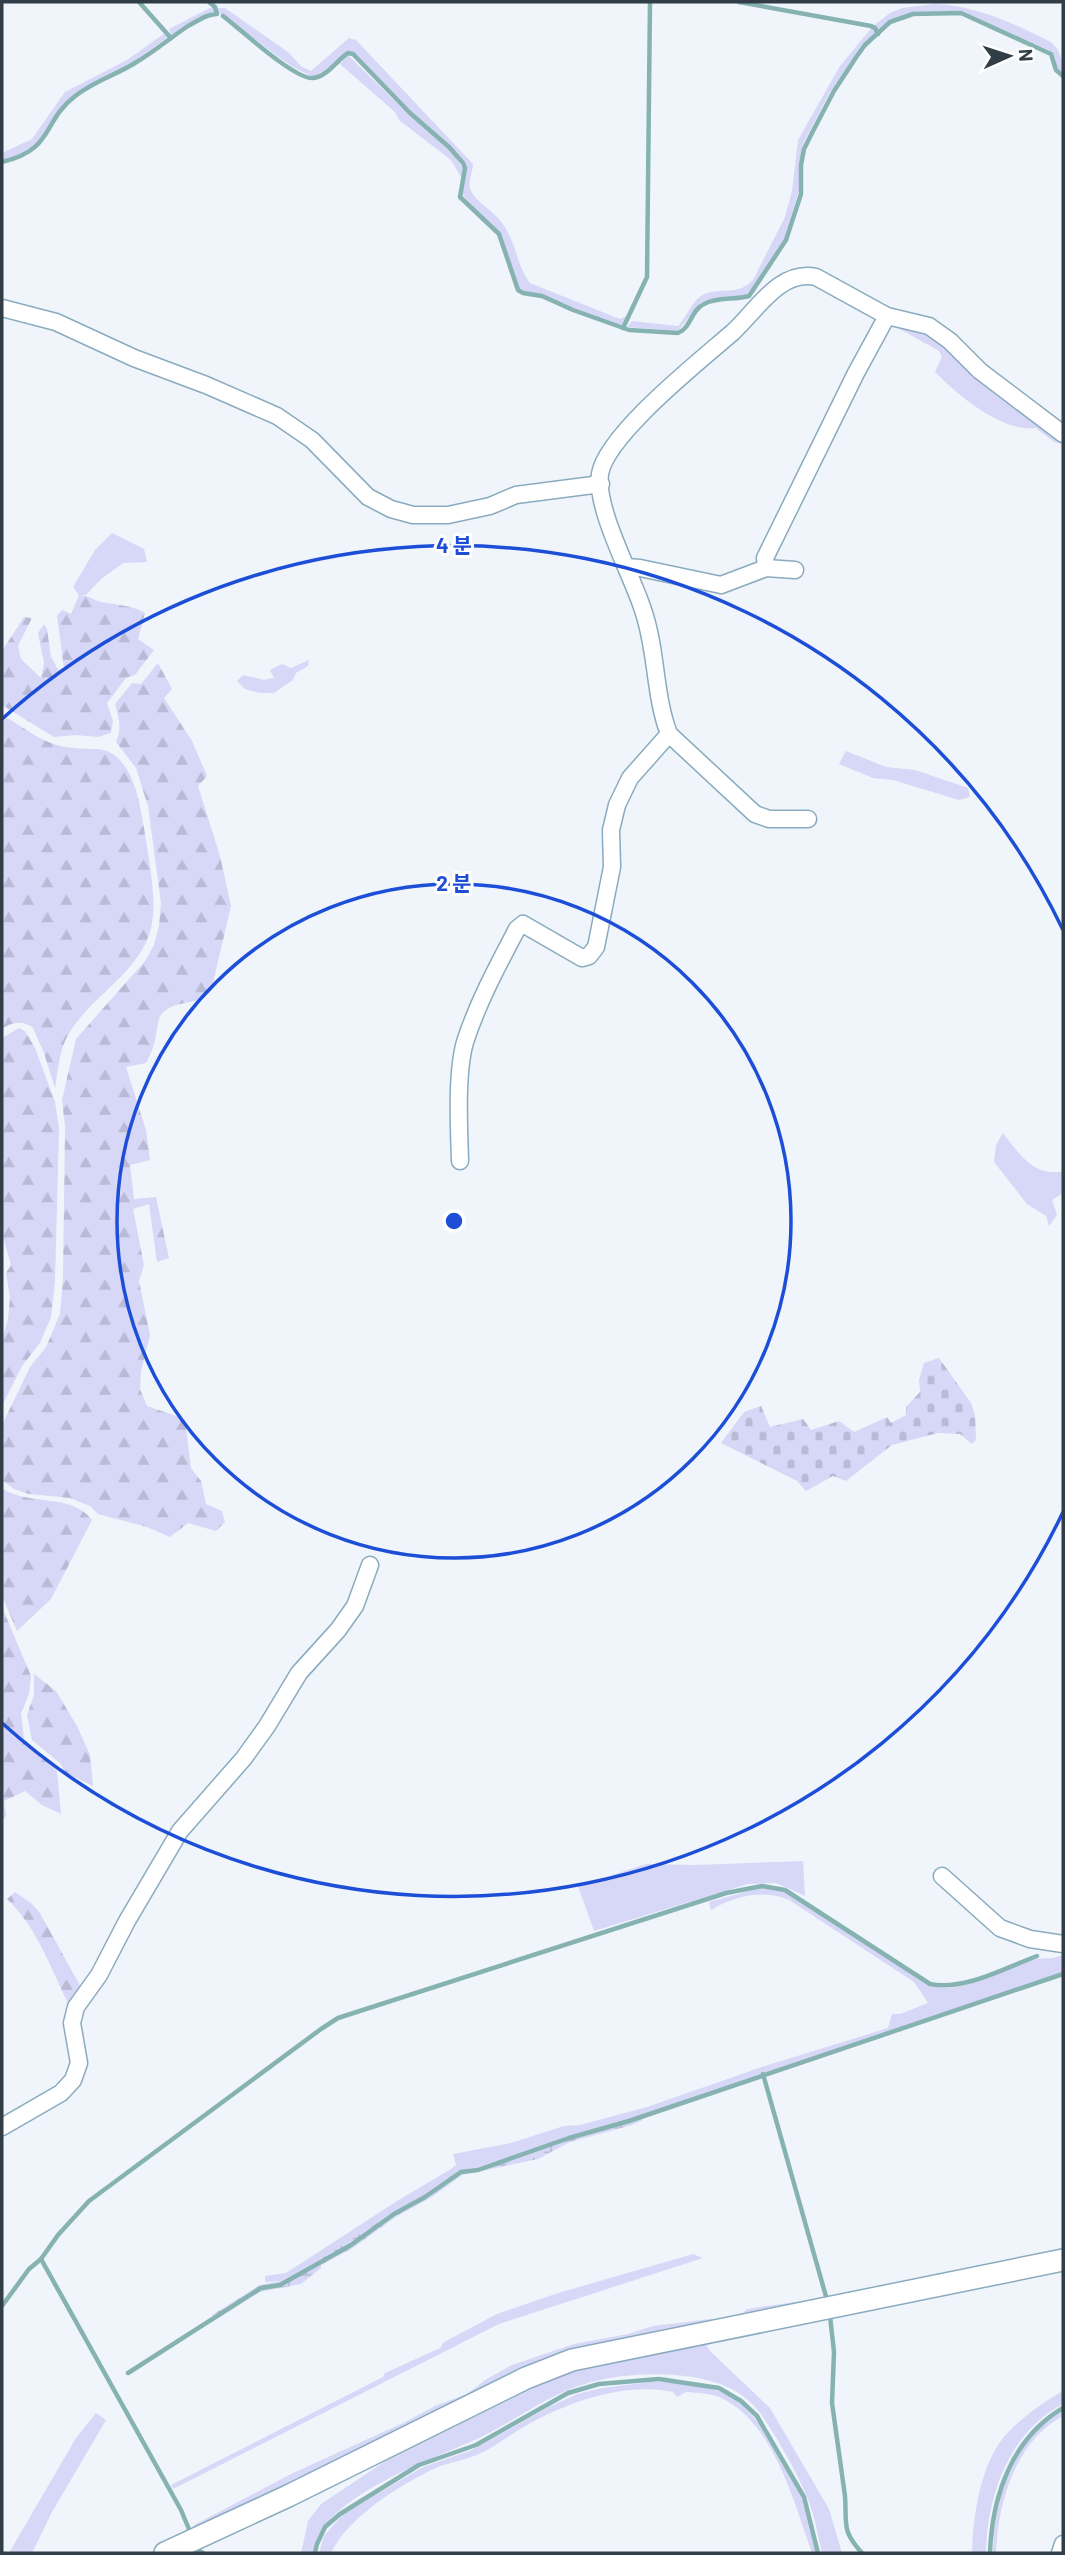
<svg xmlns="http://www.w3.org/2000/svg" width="1065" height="2555" viewBox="0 0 1065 2555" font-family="Barlow,'Noto Sans KR',sans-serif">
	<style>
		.grass { fill: #d7d8f7 }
		.forest { fill: url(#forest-firs) }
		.wetland { fill: url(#wetland-marsh) }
		.cemetery { fill: url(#cemetery-stones) }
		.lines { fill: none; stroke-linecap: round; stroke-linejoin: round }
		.stream { stroke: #86b3b1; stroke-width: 4.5 }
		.minor-casing { stroke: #8aabbf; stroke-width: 19 }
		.tertiary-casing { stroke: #8aabbf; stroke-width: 24 }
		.minor { stroke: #fff; stroke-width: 16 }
		.tertiary { stroke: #fff; stroke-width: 21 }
		.ring { fill: none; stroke: #1d4ed8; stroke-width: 3.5 }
		.centre { fill: #1d4ed8; stroke: #fff; stroke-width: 3.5 }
		.ring-label { font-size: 21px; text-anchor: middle; font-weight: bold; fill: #1d4ed8; stroke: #fff; stroke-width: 6; stroke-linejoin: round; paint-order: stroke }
	</style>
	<defs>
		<pattern id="forest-firs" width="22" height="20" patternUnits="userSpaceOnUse" patternTransform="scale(1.75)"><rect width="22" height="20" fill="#d7d8f7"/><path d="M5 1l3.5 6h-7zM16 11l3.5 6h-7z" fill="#b9bad5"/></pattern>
		<pattern id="wetland-marsh" width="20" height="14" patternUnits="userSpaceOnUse" patternTransform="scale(1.75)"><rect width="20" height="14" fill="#d7d8f7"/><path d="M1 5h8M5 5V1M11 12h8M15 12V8" fill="none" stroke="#b9bad5"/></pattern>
		<pattern id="cemetery-stones" width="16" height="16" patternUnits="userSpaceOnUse" patternTransform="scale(1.75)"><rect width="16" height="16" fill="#d7d8f7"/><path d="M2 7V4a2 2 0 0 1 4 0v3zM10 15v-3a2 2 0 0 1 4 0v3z" fill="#b9bad5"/></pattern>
	</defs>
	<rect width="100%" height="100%" fill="#eff5fa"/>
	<g class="grass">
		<path d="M934 4C974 5 1013 23 1049 41 1060 48 1063 61 1063 74L1059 71 1049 50 970 15 956 11 908 14 891 20 865 44 849 65 829 94 803 144 800 161 801 184 784 239 749 292 745 296 706 300 700 303 678 331 627 327 632 321 678 326C687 317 693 297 707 293 725 288 739 295 753 280L785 217 792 191 798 140 840 66 873 26 890 13 902 8Z"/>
		<path d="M210 8H225L288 52 302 67 311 71 349 38 356 40 473 164C473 172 467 183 471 191 477 203 494 211 502 223 517 243 516 265 530 283L620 319 628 315 622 326C596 318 571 306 545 296 537 292 527 294 519 288L499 231 474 209 461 193 466 168 464 163 434 131 410 111 351 51H347L329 69 313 77 291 66 219 13 212 12 171 35 169 29Z"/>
		<polygon points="165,33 168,37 135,61 73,96 38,144 18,155 2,161 2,153 32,139 65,92 127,60"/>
		<polygon points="348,55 409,115 449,149 463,168 461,177 451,160 399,120 395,112 340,64"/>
		<path d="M887 322 929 331 1063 438V444L1054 442 1036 428C1001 432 959 396 935 372L942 357 939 351Z"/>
		<polygon points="112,533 144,549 147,562 123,563 101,579 86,595 79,595 73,587 95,550"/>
		<polygon points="309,660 308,666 296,673 293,680 274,693 260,693 245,689 237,681 243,675 264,680 274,678 270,670 282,664 291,668"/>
		<polygon points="846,751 886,767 915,770 968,788 970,797 959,800 893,780 873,778 839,764"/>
		<path d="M1003 1133C1019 1154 1035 1178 1063 1171V1193L1052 1200 1057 1215 1049 1226 1046 1216 1027 1204 994 1162 996 1145Z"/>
		<polygon points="803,1861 805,1896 776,1883 748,1884 594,1931 578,1886 646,1864 695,1865"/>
		<path d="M763 1887 786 1892 929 1986C968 1996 999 1966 1036 1959 1045 1958 1054 1959 1063 1955V1972L628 2120 567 2137 476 2168 460 2170 424 2196 392 2213 314 2263 280 2281 265 2282V2276L286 2273 397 2201 451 2169 456 2165 453 2154 511 2143 564 2126 580 2125 647 2107 765 2066 888 2028 892 2014H900L928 2003 914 1982 789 1900C763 1889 735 1896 711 1910L709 1902Z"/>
		<polygon points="693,2254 703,2258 499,2324 173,2489 171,2485 383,2377 385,2373 440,2348 444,2342 497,2314 555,2294"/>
		<path d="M824 2298 593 2348 196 2533 194 2525 293 2473 403 2423 437 2405 467 2394 485 2380 512 2365 574 2344 628 2334 653 2326 710 2319C724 2322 737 2319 747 2309Z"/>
		<path d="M703 2339 710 2351 770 2408 829 2509 842 2553H822C818 2536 815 2518 809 2502 802 2481 771 2426 757 2409 749 2400 739 2392 727 2387 691 2370 629 2372 591 2382 553 2392 522 2416 487 2434 442 2457 319 2495 313 2553H301L308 2521 321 2504 417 2440 577 2365Z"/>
		<path d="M650 2382C674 2382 708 2383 729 2396 759 2412 794 2474 805 2506 811 2521 812 2538 817 2553H812C794 2502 773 2420 719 2397 709 2393 697 2393 686 2392L677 2397 673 2392C627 2382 570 2401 529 2424 512 2433 496 2446 479 2454 466 2460 451 2462 438 2467 401 2484 348 2517 331 2553H319L324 2536 343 2514 423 2467 472 2450 551 2406 577 2394 602 2388Z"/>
		<path d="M1063 2391V2404C1009 2432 987 2496 986 2553H972C973 2516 980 2468 1003 2438 1019 2419 1042 2403 1063 2391Z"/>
		<path d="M1063 2411V2416C1015 2442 998 2502 996 2553H993C994 2500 1013 2438 1063 2411Z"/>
		<polygon points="96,2413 106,2420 52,2512 32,2553 9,2553 76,2438"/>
	</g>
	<g class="forest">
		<path d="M79 595C88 595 93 600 101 602 117 605 131 605 145 613L138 639 154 650 135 675 126 678 107 703 113 721 111 733 98 737 76 735 54 737 2 705V651L24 617 32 618 18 646 21 659 41 678 44 663 38 633 44 624 47 629 51 657 59 671 64 668 57 616 62 610 71 614Z"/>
		<path d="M158 663 172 689 164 698 192 741 207 776 198 786 220 856 231 906 212 987 201 1000C139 1009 169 1022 146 1063L126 1067 146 1130 150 1160 130 1165 134 1199 156 1197 169 1258 157 1262 149 1204 133 1209 144 1265 139 1281 150 1335 141 1371 140 1389 147 1406 185 1419 191 1468 201 1481 206 1504 222 1511 225 1522 216 1531 188 1523 170 1537 147 1527 98 1514 90 1506 70 1498 29 1494 14 1489 2 1480V1425L30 1367 46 1347 60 1314 63 1280 65 1127 62 1100 76 1039 145 961 154 945 159 926 161 903 148 806 136 768 116 742C122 728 119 719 115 704L132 683 141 684Z"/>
		<path d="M2 715C28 729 42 745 73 748 86 750 103 746 114 755 135 770 140 805 144 828 148 856 158 901 151 928 140 974 89 996 67 1037 59 1052 58 1071 55 1088L44 1053 33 1028C23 1020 11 1022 2 1029Z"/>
		<polygon points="19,1028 25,1031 35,1048 55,1102 59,1128 55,1282 51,1317 40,1343 22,1366 2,1406 2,1341 8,1319 10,1297 6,1273 11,1265 2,1233 2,1038"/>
		<path d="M2 1488C29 1507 71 1492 92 1520L51 1599 17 1631 2 1596Z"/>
		<polygon points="2,1607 31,1676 29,1694 21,1713 24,1739 57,1771 61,1814 42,1805 25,1791 4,1801 6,1816 2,1821"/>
		<polygon points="34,1674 56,1691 77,1726 90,1755 93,1786 64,1772 61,1764 32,1740 27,1715 34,1695"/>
		<path d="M15 1892 31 1903 40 1913 83 1991 72 2011C53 1974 38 1928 7 1899Z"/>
	</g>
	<polygon class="wetland" points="640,2116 643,2120 632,2125 570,2142 538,2159 462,2175 432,2197 397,2216 353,2248 321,2265 321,2268 301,2284 260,2292 217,2319 212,2315 260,2285 280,2281 314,2263 392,2213 424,2196 460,2169 476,2168 567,2137"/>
	<polygon class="cemetery" points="939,1358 971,1403 975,1415 976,1440 972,1444 960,1434 938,1433 892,1445 846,1481 833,1476 806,1491 797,1481 721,1443 744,1412 761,1406 770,1427 803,1419 811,1430 839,1421 854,1432 887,1417 891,1423 906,1415 906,1407 920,1392 919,1380 924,1363"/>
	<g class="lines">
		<g class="stream">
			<polyline points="139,2 171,38"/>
			<polyline points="739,2 871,26 875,28 878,34"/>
			<path d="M223 16C239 28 295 80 313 78 327 77 337 60 348 53L353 54 410 113 449 147 463 163 465 168 460 197 499 234 518 290 523 293 542 296 573 310 629 330 678 333C691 328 691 310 704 304 716 297 735 300 749 296L786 240 801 194V165L804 149 813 131 834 91 857 56 865 45 890 22 913 14 961 13 1051 54 1056 70 1063 76"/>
			<path d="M2 162C54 150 42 122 74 97 92 82 116 75 135 63 154 52 170 38 188 26 198 21 206 14 217 14L215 7 209 2"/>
			<polyline points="623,328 647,277 650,2"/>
			<polyline points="763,2074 827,2300"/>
			<polyline points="41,2259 181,2510 191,2534"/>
			<path d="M2 2306 29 2269 41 2259 58 2235 89 2201 321 2029 338 2018 726 1893 762 1886 785 1890 930 1984C964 1991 1005 1968 1037 1956"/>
			<path d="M830 2316 834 2352 832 2403 845 2496C847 2524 841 2530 862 2553"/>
			<polyline points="128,2373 261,2288 280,2285 351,2245 394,2214 425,2197 461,2172 478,2170 569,2138 629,2121 1063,1974"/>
			<polyline points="198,2550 203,2553"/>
			<polyline points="315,2553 317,2544 325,2527 340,2514 419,2465 476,2445 568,2393 599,2384 659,2379 719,2388 741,2401 757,2416 804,2497 818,2553"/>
			<path d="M990 2553C992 2496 1012 2438 1063 2408"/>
		</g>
		<g class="minor-casing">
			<g id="minor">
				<polyline points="2,308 56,322 134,358 206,385 277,416 312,440 368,497 391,509 413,515 448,515 490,506 516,495 601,484"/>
				<polyline points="626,567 640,568 721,585 766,568 795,570"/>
				<polyline points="766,568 765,558 856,373 887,316"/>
				<path d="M808 819H769L755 814 669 734C654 695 657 650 643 610 632 575 595 509 600 474 606 435 701 360 733 332 757 310 780 269 816 277L887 316 929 326 950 341 980 371 1063 434"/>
				<path d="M460 1161C459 1127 456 1074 465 1042 478 1002 498 965 517 929L523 924 582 958 589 956 596 947 612 867 611 830 617 805 630 778 669 734"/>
				<polyline points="942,1876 1000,1928 1030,1939 1063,1944"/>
				<polyline points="2,2127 61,2093 73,2080 79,2063 72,2023 76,2007 99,1975 127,1921 180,1831 244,1758 267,1726 299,1673 338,1630 355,1606 370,1565"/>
				<polyline points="1060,2553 1063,2544"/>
			</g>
		</g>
		<g class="tertiary-casing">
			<polyline id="tertiary" points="165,2553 288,2496 526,2378 572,2360 1063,2260"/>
		</g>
		<use href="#minor" class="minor"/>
		<use href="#tertiary" class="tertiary"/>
	</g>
	<g class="ring">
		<circle cx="454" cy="1221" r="337"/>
		<path d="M1063 1512A675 675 0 0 1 2 1723M2 719A675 675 0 0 1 1063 930"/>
	</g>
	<circle cx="454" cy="1221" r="10" class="centre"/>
	<g class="ring-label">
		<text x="454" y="553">4 분</text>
		<text x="454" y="891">2 분</text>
	</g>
	<rect width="1065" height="2555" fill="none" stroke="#313e47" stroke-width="7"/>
	<g transform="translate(1009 56) rotate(87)" stroke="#ffffff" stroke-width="5" paint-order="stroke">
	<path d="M0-5L12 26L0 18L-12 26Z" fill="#313e47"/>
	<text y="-10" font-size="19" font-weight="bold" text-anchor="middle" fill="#313e47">N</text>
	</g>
</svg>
